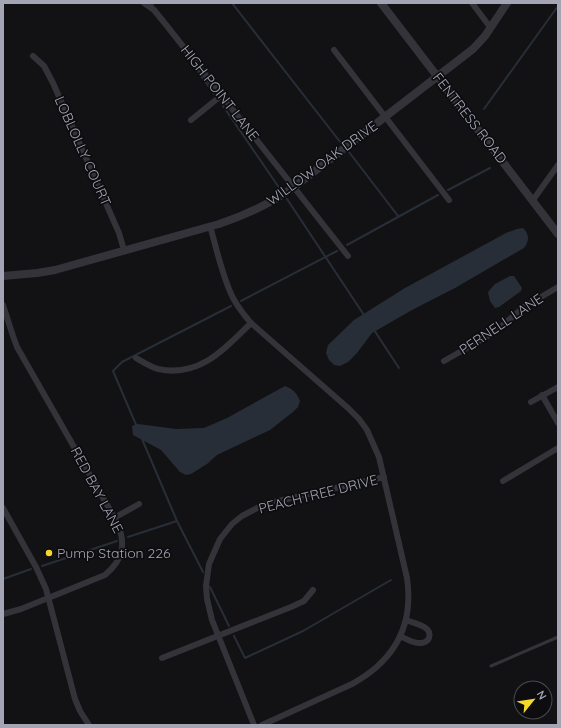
<svg xmlns="http://www.w3.org/2000/svg" width="561" height="728" viewBox="0 0 561 728" font-family="Quicksand,sans-serif">
	<style>
		.water { fill: #282e37 }
		.lines { fill: none; stroke-linecap: round; stroke-linejoin: round }
		.stream { stroke: #282e37; stroke-width: 2 }
		.service { stroke: #333339; stroke-width: 3 }
		.minor { stroke: #333339; stroke-width: 6 }
		.tertiary { stroke: #333339; stroke-width: 8 }
		.poi-dot { fill: #f5d829; stroke: #0d0d0f; stroke-width: 1.5 }
		.labels { text-anchor: middle; dominant-baseline: central; stroke-width: 3.5; stroke-linejoin: round; paint-order: stroke }
		.street-label { font-size: 14px; fill: #a3a5b5; stroke: #0d0d0f }
		.poi-label { font-size: 14px; fill: #a3a5b5; stroke: #0d0d0f; text-anchor: start }
	</style>
	<rect width="100%" height="100%" fill="#121214"/>
	<g class="water">
		<path d="M523 228C530 235 529 241 524 248L455 288 412 310 372 333 357 353 348 362 340 366 334 365 329 360 326 353 328 345 354 320 405 288 506 233 517 229Z"/>
		<polygon points="510,276 514,276 522,288 521,291 499,307 495,308 490,301 488,292 495,284"/>
		<path d="M285 386C293 389 297 393 300 401L298 407 293 412 270 430 217 455 207 464 191 474 186 475 180 472 161 450 133 435 132 426 138 424 176 429 204 428 227 418Z"/>
	</g>
	<g class="lines">
		<g class="stream">
			<polyline points="151,3 153,5"/>
			<polyline points="232,3 341,143"/>
			<polyline points="194,66 214,94"/>
			<polyline points="221,103 280,189"/>
			<polyline points="484,109 558,6"/>
			<polyline points="349,152 398,216"/>
			<polyline points="448,190 490,168"/>
			<polyline points="287,199 364,315"/>
			<polyline points="347,245 438,195"/>
			<polyline points="241,301 337,251"/>
			<polyline points="374,330 399,368"/>
			<polyline points="137,427 113,371 122,362 231,306"/>
			<polyline points="142,439 177,521 203,572"/>
			<polyline points="128,537 177,521"/>
			<polyline points="42,566 117,541"/>
			<polyline points="3,579 31,569"/>
			<polyline points="210,587 229,626"/>
			<polyline points="234,636 245,658 303,631 391,580"/>
		</g>
		<polyline class="service" points="491,666 558,637"/>
		<g class="minor">
			<polyline points="144,3 154,10 167,26 348,256"/>
			<polyline points="472,3 490,27"/>
			<polyline points="334,50 449,200"/>
			<polyline points="33,56 44,66 53,83 119,233 124,250"/>
			<polyline points="191,120 222,95"/>
			<polyline points="533,200 558,165"/>
			<path d="M210 226C217 250 222 276 233 298 238 307 244 315 251 323L348 408 359 419 367 430 379 457 407 578C414 626 394 661 352 684L262 725"/>
			<path d="M3 305 13 336 17 347 118 524C126 545 123 560 105 575L21 609 3 614"/>
			<path d="M136 358C143 362 151 367 158 369 200 378 224 349 251 323"/>
			<polyline points="444,361 495,332 524,307 558,287"/>
			<polyline points="542,395 558,423"/>
			<polyline points="531,402 558,387"/>
			<polyline points="503,481 558,448"/>
			<polyline points="3,508 36,567 46,589 75,699 80,711 89,725"/>
			<polyline points="114,518 139,504"/>
			<path d="M400 636C406 639 414 644 421 643 424 643 428 641 429 638 433 626 413 623 406 620"/>
			<polyline points="162,658 291,607 304,601 313,590"/>
			<polyline points="254,725 212,620 207,599 206,586 209,564 220,539 232,524 242,516 265,504 384,477"/>
		</g>
		<g class="tertiary">
			<polyline points="381,3 558,234"/>
			<path d="M3 276 37 273 55 270 219 224C246 215 270 204 294 187L473 49 485 36 507 3"/>
		</g>
	</g>
	<circle class="poi-dot" cx="49" cy="553" r="4"/>
	<g class="labels">
		<g class="street-label">
			<text transform="translate(220 93) rotate(52)">HIGH POINT LANE</text>
			<text transform="translate(470 118) rotate(52)">FENTRESS ROAD</text>
			<text transform="translate(83 151) rotate(66)">LOBLOLLY COURT</text>
			<text transform="translate(322 163) rotate(-36)">WILLOW OAK DRIVE</text>
			<text transform="translate(501 324) rotate(-34)">PERNELL LANE</text>
			<text transform="translate(97 490) rotate(62)">RED BAY LANE</text>
			<text transform="translate(318 494) rotate(-14)">PEACHTREE DRIVE</text>
		</g>
		<g class="poi-label">
			<text x="57" y="553">Pump Station 226</text>
		</g>
	</g>
	<rect width="561" height="728" fill="none" stroke="#a3a5b5" stroke-width="8"/>
	<g transform="translate(533 700) rotate(60)"><circle r="19" fill="#0d0d0f" stroke="#494a51"/>
	<path d="M0-3L7 15L0 10L-7 15Z" fill="#f5d829"/>
	<text y="-6" font-size="11" font-weight="bold" text-anchor="middle" fill="#a3a5b5">N</text>
	</g>
</svg>
